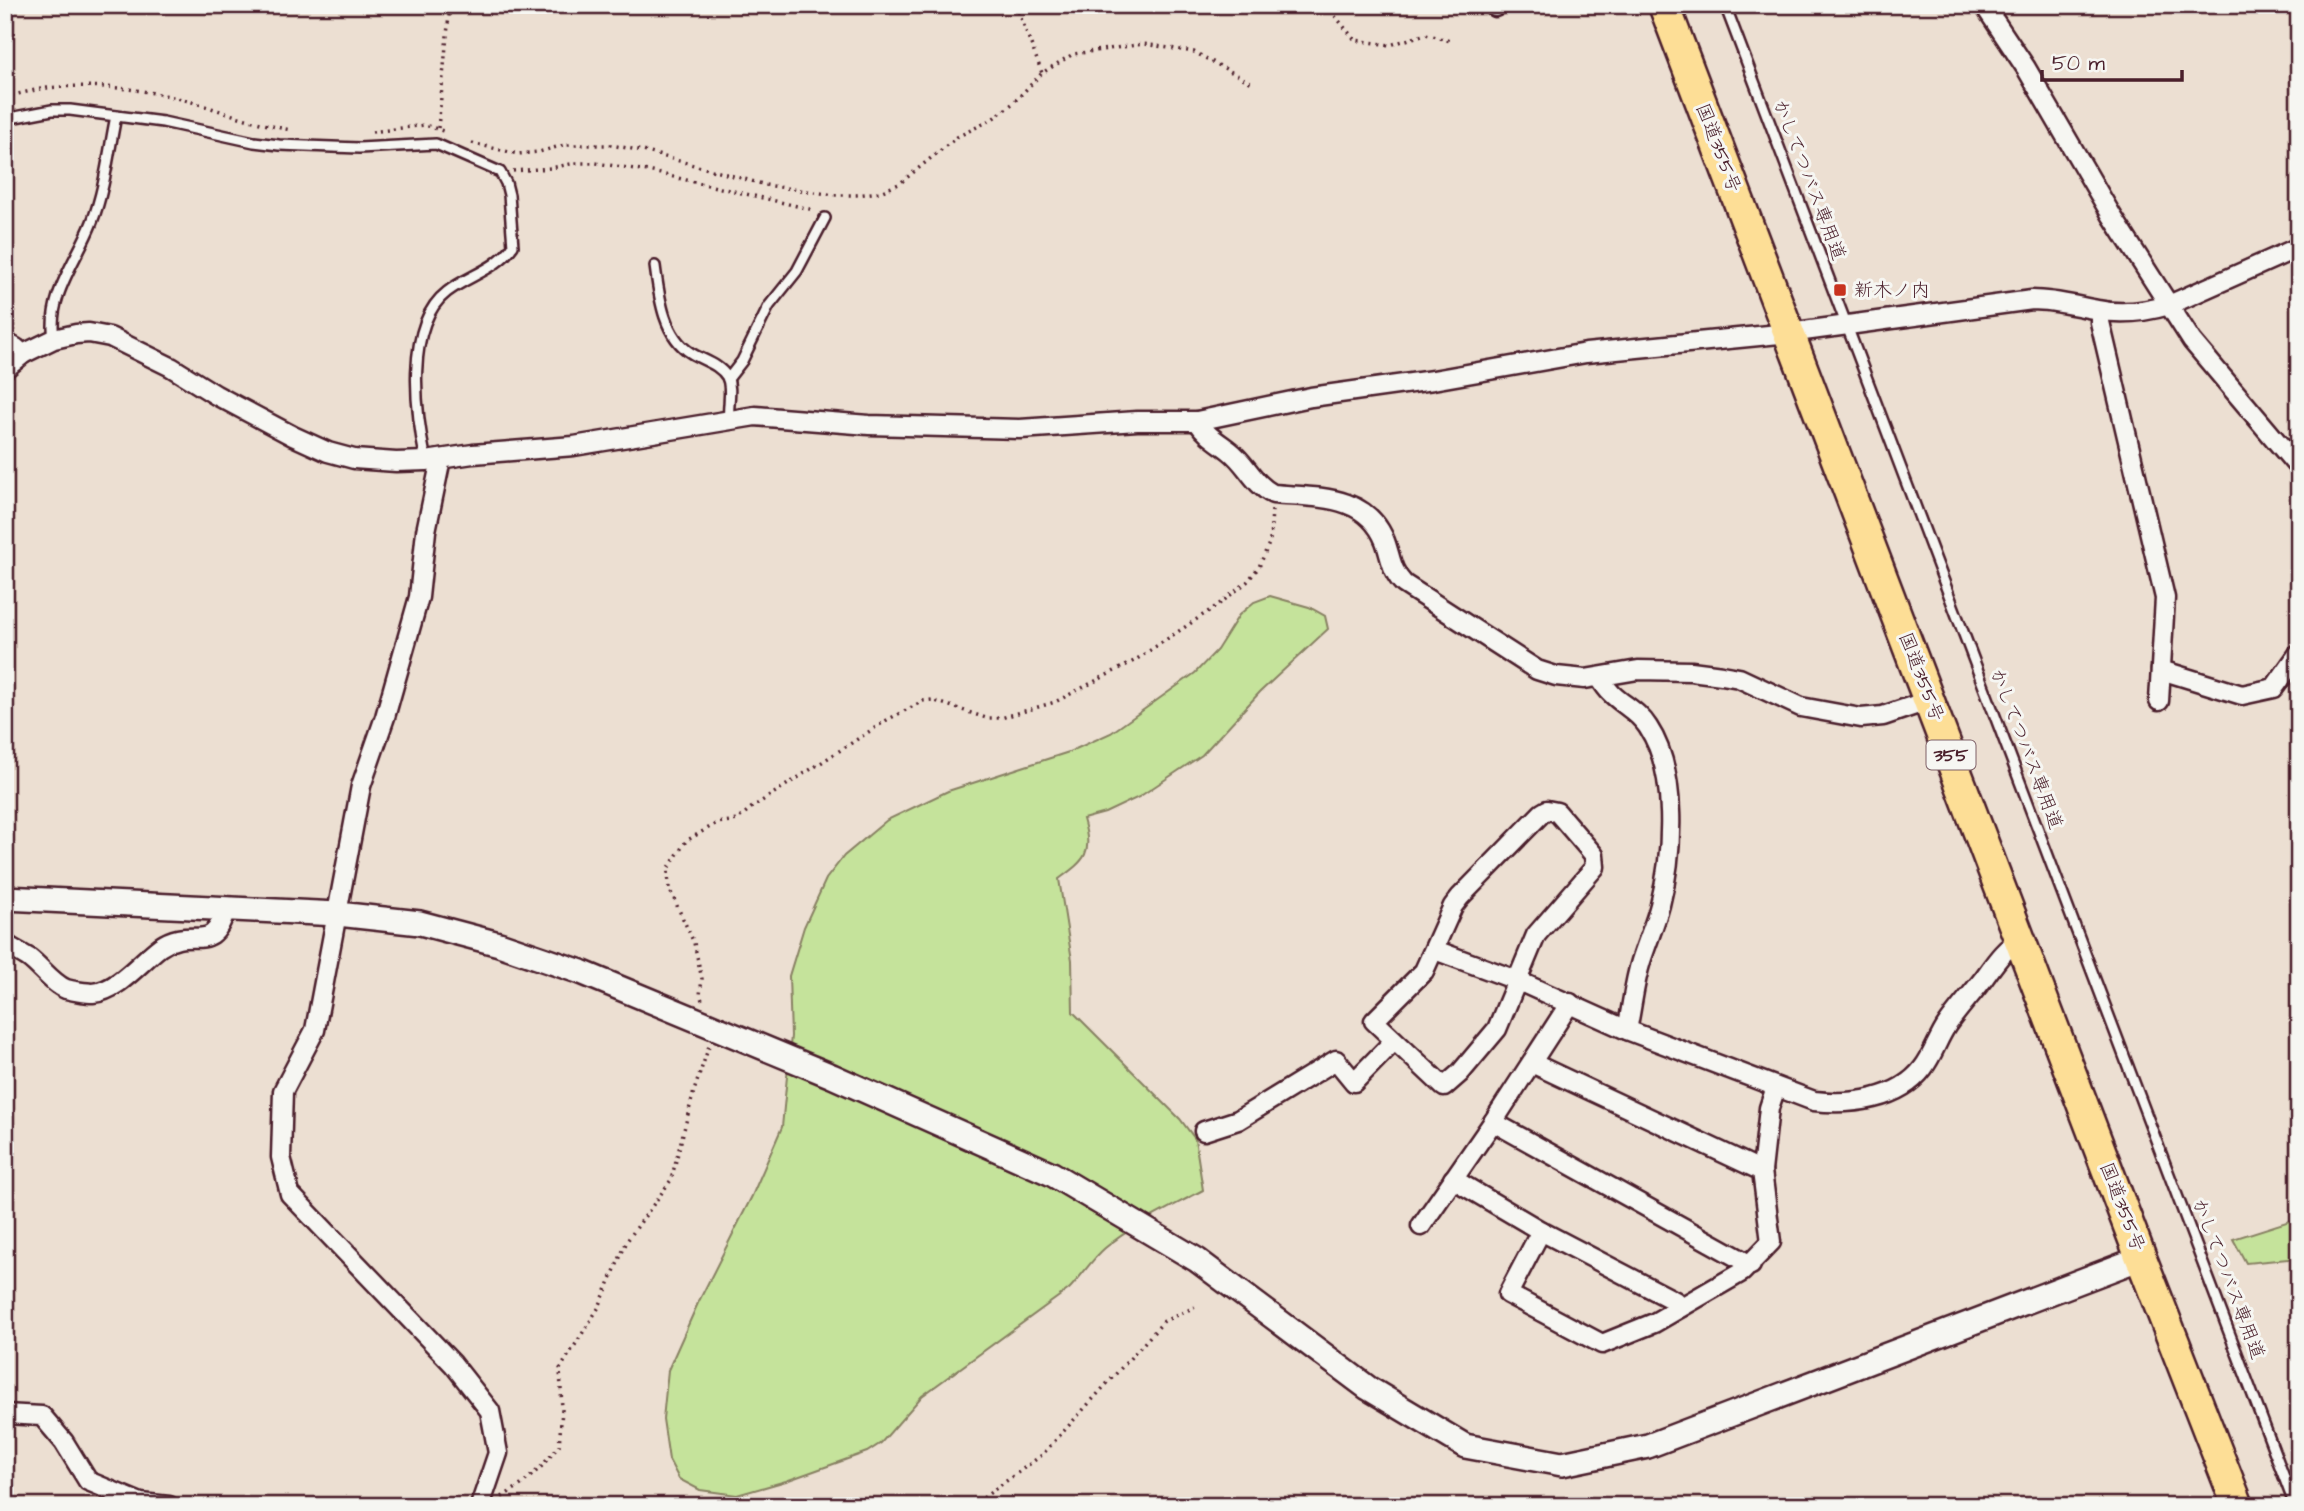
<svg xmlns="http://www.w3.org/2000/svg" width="2304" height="1511" viewBox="0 0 2304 1511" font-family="'Architects Daughter','Klee One',sans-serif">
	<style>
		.green { fill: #c5e39b; stroke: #888163; stroke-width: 2 }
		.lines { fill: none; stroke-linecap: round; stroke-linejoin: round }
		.service-casing { stroke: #4a1f2b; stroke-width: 14 }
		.minor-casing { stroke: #4a1f2b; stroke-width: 23 }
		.tertiary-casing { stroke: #4a1f2b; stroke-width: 28 }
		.trunk-casing { stroke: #4a1f2b; stroke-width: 35 }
		.path { stroke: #4a1f2b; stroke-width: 3.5; stroke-dasharray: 2 5; stroke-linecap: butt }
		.service { stroke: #f6f6f2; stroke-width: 9 }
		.minor { stroke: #f6f6f2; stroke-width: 18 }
		.tertiary { stroke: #f6f6f2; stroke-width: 23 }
		.trunk { stroke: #fdde96; stroke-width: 30 }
		.poi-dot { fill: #c8321e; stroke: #f6f6f2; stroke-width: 2.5 }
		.labels { text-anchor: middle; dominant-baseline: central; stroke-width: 6; stroke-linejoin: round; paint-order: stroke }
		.shield { fill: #f6f6f2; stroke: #7e6067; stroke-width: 2 }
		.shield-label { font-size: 18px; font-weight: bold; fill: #4a1f2b }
		.street-label { font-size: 19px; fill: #4a1f2b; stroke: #f6f6f2 }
		.poi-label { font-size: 19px; fill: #4a1f2b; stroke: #f6f6f2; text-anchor: start }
	</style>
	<rect width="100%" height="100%" fill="#ecdfd2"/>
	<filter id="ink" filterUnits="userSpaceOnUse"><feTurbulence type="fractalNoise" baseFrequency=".0143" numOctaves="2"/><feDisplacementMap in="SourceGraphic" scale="14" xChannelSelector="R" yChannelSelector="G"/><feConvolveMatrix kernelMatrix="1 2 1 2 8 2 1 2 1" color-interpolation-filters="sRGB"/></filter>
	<g filter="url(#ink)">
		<g class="green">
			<polygon points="430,5 538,5 522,14"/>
			<path d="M1270 596 1309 607 1325 616 1328 629 1260 692 1202 755 1139 797 1105 813 1083 819C1093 854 1086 859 1059 879L1072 960 1073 1012 1180 1119 1195 1139 1203 1190C1170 1208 1134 1224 1105 1248 1092 1259 1081 1277 1069 1289L922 1396 881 1443 867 1452 786 1481 737 1495 700 1490 679 1479 669 1460 663 1419 668 1370 698 1303 752 1196 782 1127 791 1036 789 976 804 927 826 879 844 856 887 820 948 791 1069 752 1111 733 1195 673 1217 650 1239 615 1254 602Z"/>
			<polygon points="2299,1218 2299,1258 2246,1263 2233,1239"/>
		</g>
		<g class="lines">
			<g class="service-casing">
				<g id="service">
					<path d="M1725 5C1912 506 2105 1005 2295 1506"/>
					<path d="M5 119 52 110H70L163 122 254 142 279 145 359 148 436 144 500 172 506 183 509 195 513 246C496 270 469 275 447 292 404 325 416 414 426 461"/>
					<path d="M655 266C659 295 663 336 691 353 704 361 719 364 727 377 733 389 727 406 729 420"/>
					<path d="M54 339C47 295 77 261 92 222 105 189 109 150 116 116"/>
					<polyline points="728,379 742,361 769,306 797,271 825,218"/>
				</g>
			</g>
			<g class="minor-casing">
				<g id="minor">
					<polyline points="1494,5 1495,7"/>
					<polyline points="1984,5 2026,68 2112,216 2192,341 2299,468"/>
					<polyline points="2100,311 2100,322 2165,598 2159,701"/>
					<path d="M5 342 16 348 23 354 54 339 76 334 89 333 110 337 171 367 216 395 293 436 328 452 354 459 396 462 426 461 473 454 574 446 755 416 869 425 1020 429 1137 421H1197L1311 397 1433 380 1586 353 1789 333 2032 300C2055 300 2075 306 2098 310 2122 315 2145 312 2169 305L2299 247"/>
					<polyline points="5,369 23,354"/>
					<path d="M1197 421C1206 435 1217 441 1230 451 1247 464 1253 484 1273 494 1316 498 1366 493 1385 541 1391 557 1391 571 1404 584L1537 670 1556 676 1585 679 1638 670 1691 671 1722 675 1739 678 1801 707 1861 718 1883 716 1930 700"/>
					<polyline points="441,459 426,531 419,597 385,717 361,786 315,1030 283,1091 281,1157 290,1194 453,1364 490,1411 498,1453 480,1506"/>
					<polyline points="2161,670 2242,695 2274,688 2299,653"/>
					<path d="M1600 678C1614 704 1634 705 1648 727 1678 772 1673 854 1660 905 1655 924 1647 942 1641 961 1634 983 1632 1007 1627 1030"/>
					<polygon points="1547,810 1557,812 1594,855 1595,867 1536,935 1497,1029 1460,1073 1444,1087 1374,1021 1424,971 1453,906 1460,897 1542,813"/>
					<path d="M5 944C13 949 21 953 29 958 41 967 53 984 66 989 73 991 87 993 93 993 118 991 141 961 160 947 193 924 212 958 226 908"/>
					<path d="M1435 950 1516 980 1627 1030 1814 1101C1851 1105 1899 1100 1923 1068 1933 1055 1938 1038 1947 1025 1958 1009 1972 994 1984 978 1995 963 2004 948 2021 940"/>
					<polyline points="1532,1063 1762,1171 1771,1242 1742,1272 1654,1323 1602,1344 1508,1294 1541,1231"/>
					<polyline points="1493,1122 1751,1265"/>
					<polyline points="1204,1131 1238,1120 1336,1060 1354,1082 1394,1041"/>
					<polyline points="1762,1171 1769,1108 1776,1087"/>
					<polyline points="1453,1179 1541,1231 1675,1301 1681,1307"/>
					<polyline points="1421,1226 1493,1122 1570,1003"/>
					<polyline points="5,1414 42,1416 64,1442 88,1481 141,1503 169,1506"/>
				</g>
			</g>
			<g class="tertiary-casing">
				<polyline id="tertiary" points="5,898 338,914 420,923 499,944 581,972 832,1076 1052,1174 1197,1260 1368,1388 1465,1446 1562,1464 1648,1446 2141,1258"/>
			</g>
			<g class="trunk-casing">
				<polyline id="trunk" points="1664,5 2141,1258 2238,1506"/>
			</g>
			<g class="path">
				<polyline points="1016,5 1042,73"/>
				<polyline points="1326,5 1355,40 1390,45 1426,34 1450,41"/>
				<path d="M5 97C19 94 33 90 47 88 94 83 147 89 192 102 225 112 257 124 291 130"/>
				<polyline points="438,128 450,5"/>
				<polyline points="372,132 425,125 443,131"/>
				<polyline points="472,143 518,154 539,152 564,145 611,145 643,151 766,185 834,195 856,195 880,192 899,184 957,137 991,120 1012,104 1042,73 1073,54 1144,44 1194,52 1252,83"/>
				<polyline points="513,171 551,168 575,163 596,163 648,171 814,210"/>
				<polyline points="702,1000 700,995 702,979 694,943 669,888 668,869 686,841 717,823 737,820 751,808 887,720 923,701 932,700 986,718 1001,718 1055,702 1134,661 1218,605 1247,582 1259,567 1270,541 1272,510"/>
				<polyline points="502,1497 521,1485 541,1467 559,1446 562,1410 560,1369 599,1307 627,1241 671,1180 694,1091 709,1046"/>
				<polyline points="972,1506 1042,1455 1164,1321 1195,1307"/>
			</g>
			<use href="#service" class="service"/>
			<use href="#minor" class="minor"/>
			<use href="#tertiary" class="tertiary"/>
			<use href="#trunk" class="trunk"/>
		</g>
	</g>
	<rect class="poi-dot" x="1833" y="283" width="14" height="14" rx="3.5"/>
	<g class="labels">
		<rect class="shield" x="1926.5" y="740.5" width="49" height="29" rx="5"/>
		<g class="shield-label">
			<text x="1951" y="755">355</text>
		</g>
		<g class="street-label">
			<text transform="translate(1718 148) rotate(69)">国道355号</text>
			<text transform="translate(1809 180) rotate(69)">かしてつバス専用道</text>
			<text transform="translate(1921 677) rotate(69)">国道355号</text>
			<text transform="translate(2026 749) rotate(69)">かしてつバス専用道</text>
			<text transform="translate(2122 1207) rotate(69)">国道355号</text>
			<text transform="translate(2228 1279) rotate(69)">かしてつバス専用道</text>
		</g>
		<g class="poi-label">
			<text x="1854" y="290">新木ノ内</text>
		</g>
	</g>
	<rect width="2304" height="1511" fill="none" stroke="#f6f6f2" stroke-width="28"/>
	<rect x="14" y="14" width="2276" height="1483" fill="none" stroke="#4a1f2b" stroke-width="2.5" filter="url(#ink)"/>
	<path d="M2042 70v10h140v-10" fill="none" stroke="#4a1f2b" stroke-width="3.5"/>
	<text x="2052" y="70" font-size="21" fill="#4a1f2b" stroke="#f6f6f2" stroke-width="5" paint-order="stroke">50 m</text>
</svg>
